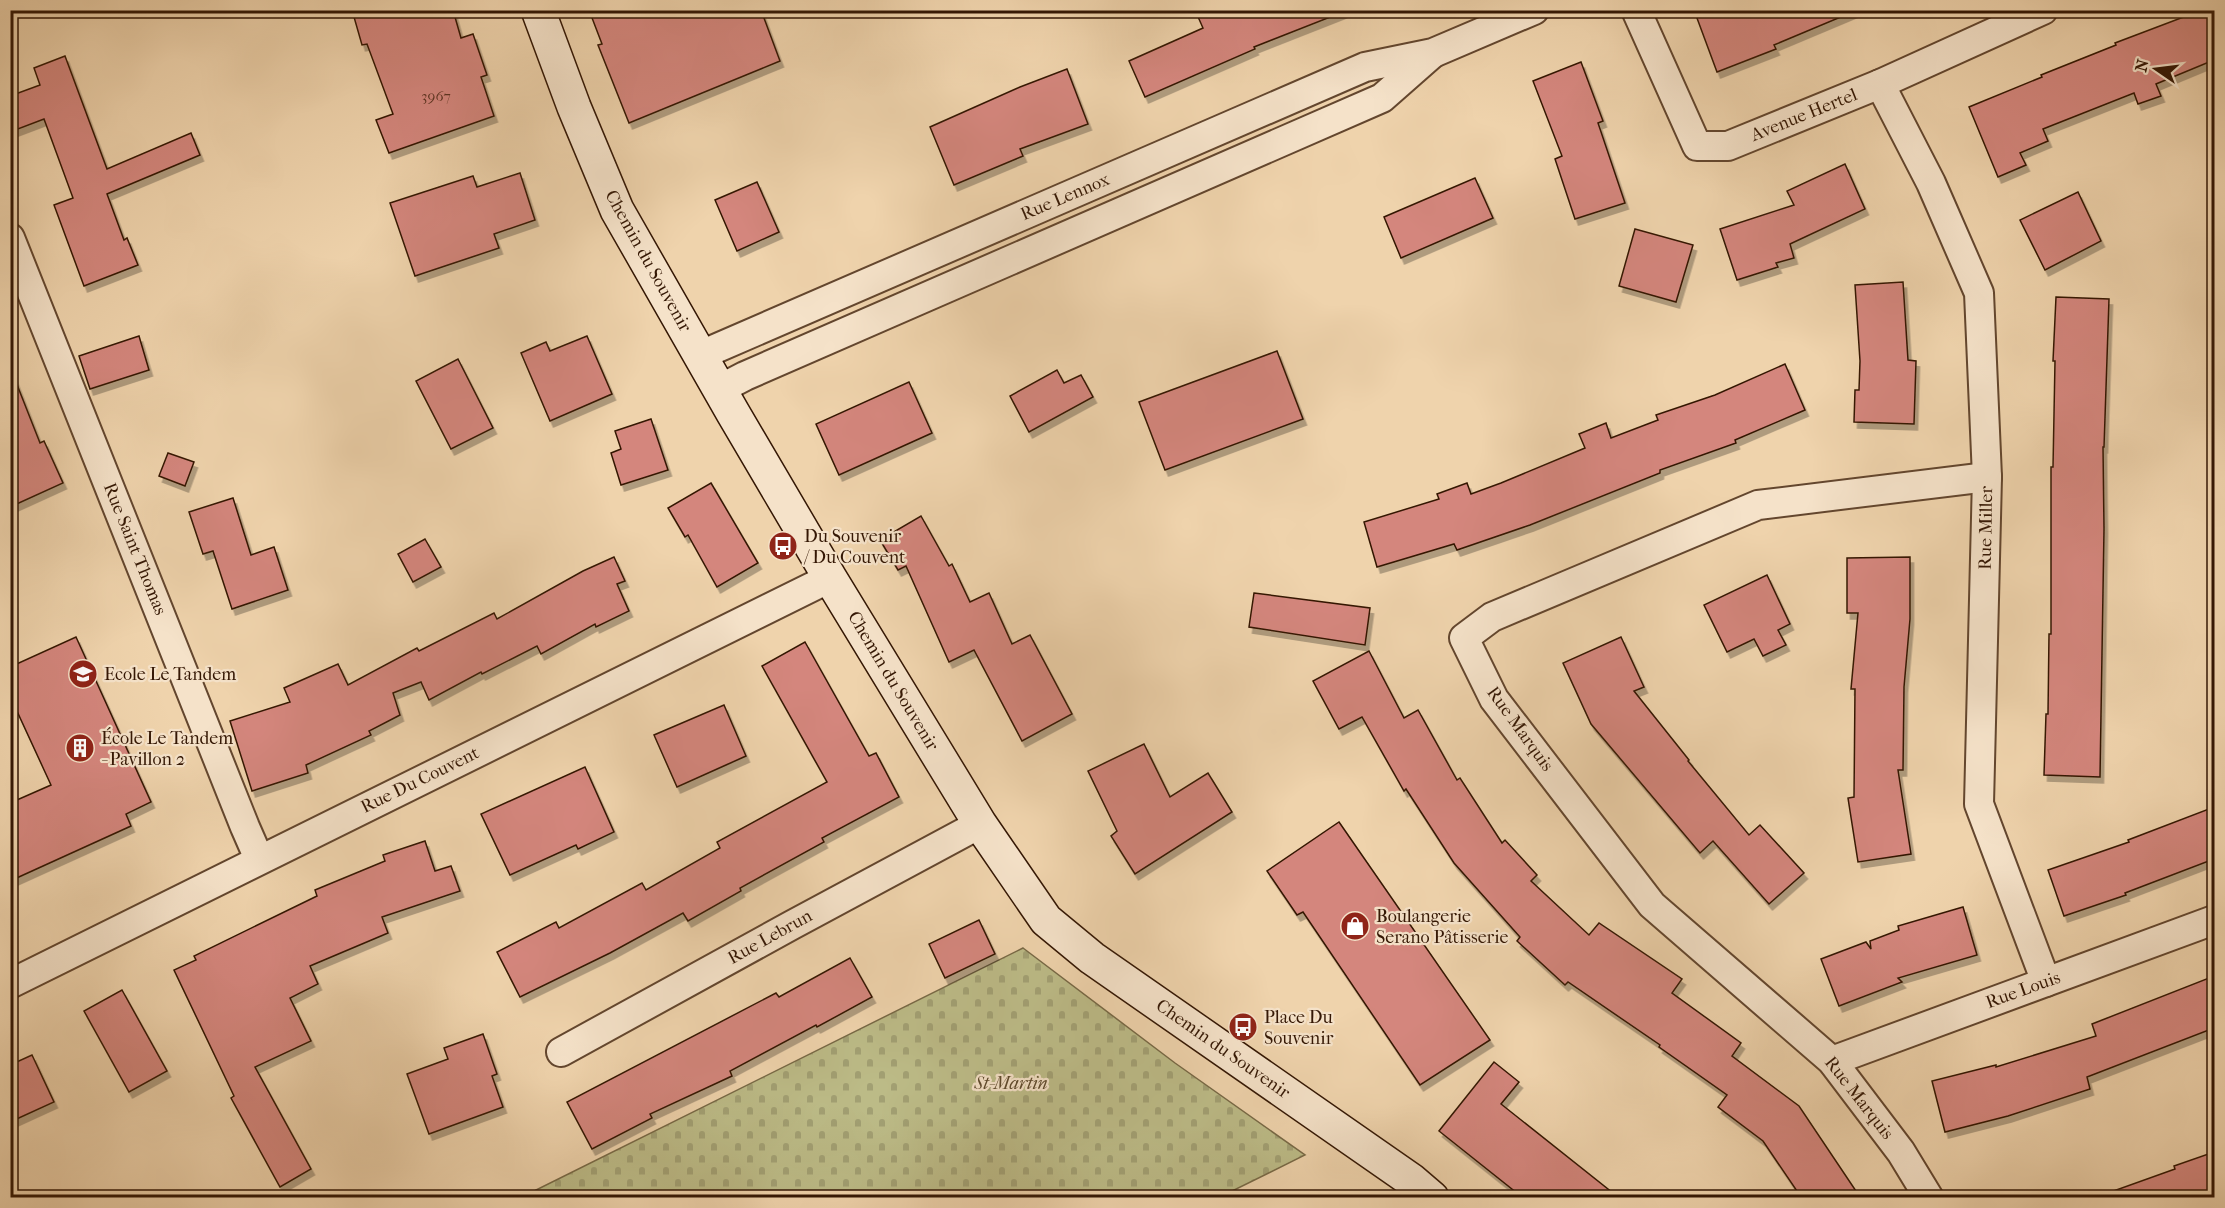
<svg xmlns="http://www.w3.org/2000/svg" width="2225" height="1208" viewBox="0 0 2225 1208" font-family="'IM FELL French Canon',serif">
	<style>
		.cemetery { fill: url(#cemetery-stones); stroke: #786946; stroke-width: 1.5 }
		.building { fill: #d4867d; stroke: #341704; stroke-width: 1.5; filter: url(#shadow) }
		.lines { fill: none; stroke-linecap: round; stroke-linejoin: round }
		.street-casing { stroke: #63462e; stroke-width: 32 }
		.secondary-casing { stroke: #341704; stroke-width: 36 }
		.street { stroke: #f5e2c9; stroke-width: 28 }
		.secondary { stroke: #f5e2c9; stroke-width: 33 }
		.labels { text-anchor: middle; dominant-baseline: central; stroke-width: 4.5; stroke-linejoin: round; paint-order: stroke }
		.number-label { font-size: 15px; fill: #5c3322 }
		.street-label { font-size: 18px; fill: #341704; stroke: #f5e2c9 }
		.poi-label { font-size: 18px; fill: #341704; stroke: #f5e2c9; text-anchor: start }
		.park-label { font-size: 18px; font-style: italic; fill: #5d482b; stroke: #f5e2c9 }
	</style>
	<defs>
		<pattern id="cemetery-stones" width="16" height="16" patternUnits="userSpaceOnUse" patternTransform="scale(1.5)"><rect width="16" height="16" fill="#bcbb87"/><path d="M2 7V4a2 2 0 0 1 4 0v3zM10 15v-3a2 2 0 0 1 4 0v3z" fill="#a2a073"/></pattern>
		<filter id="shadow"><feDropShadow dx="3.5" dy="6" stdDeviation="0" flood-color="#0004"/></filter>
	</defs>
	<rect width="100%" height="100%" fill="#efd3ac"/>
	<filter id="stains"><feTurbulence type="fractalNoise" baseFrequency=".00333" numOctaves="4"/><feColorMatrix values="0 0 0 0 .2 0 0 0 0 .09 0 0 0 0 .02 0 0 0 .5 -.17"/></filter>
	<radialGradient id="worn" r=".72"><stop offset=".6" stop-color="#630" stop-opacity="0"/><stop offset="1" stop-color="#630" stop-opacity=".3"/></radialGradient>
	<polygon class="cemetery" points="1023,948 1175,1063 1305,1155 1220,1197 522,1197"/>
	<g class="building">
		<polygon points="352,10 453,10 461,38 473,34 487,75 481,77 494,116 389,153 376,120 393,114 367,44 362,45"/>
		<polygon points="589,10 761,10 780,61 629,123 598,45 602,44"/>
		<polygon points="1195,10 1343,10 1343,12 1254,47 1255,49 1145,97 1129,61 1203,28"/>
		<polygon points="1694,10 1855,10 1855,11 1774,45 1776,49 1717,72"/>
		<polygon points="2202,10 2214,10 2214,60 2156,84 2161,96 2138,104 2134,93 2043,129 2048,141 2020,153 2026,165 1998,177 1969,107 2042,77 2041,75 2116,45 2115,43"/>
		<polygon points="65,56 107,169 191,133 200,155 107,194 124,240 127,238 138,265 84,286 54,205 73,198 44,119 10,132 10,96 40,85 34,68"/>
		<polygon points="1581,62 1603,121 1598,123 1625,203 1575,219 1555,159 1562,156 1533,81"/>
		<polygon points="1067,69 1088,124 1020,149 1023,156 954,185 930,127 1020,87"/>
		<polygon points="1845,164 1865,209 1790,244 1794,258 1776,263 1778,267 1737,280 1720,229 1794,205 1787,191"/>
		<polygon points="520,173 535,220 494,234 499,248 415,276 390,203 473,176 477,187"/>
		<polygon points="1475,178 1493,218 1401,258 1384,217"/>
		<polygon points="757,182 779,232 737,251 715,200"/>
		<polygon points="2078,192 2101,241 2045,270 2020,220"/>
		<polygon points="1635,229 1693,245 1676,302 1619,286"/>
		<polygon points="1903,282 1908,360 1916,361 1914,424 1854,422 1855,390 1859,390 1860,361 1855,285"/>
		<polygon points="2056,297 2109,299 2104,447 2103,447 2104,529 2100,777 2044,775 2046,714 2048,714 2049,634 2051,634 2051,467 2053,467 2055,361 2053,361"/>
		<polygon points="139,336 149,370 90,389 79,356"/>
		<polygon points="587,336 612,394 550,421 521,353 546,342 550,351"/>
		<polygon points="1277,351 1303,419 1165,470 1139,402"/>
		<polygon points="458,359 493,428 451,449 416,381"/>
		<polygon points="1785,364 1805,410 1735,440 1736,443 1660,470 1660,473 1530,525 1457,550 1454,544 1377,567 1364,522 1439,499 1437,494 1467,483 1471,494 1501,483 1585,448 1579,434 1606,423 1611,438 1658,420 1656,415 1715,395"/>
		<polygon points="1057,370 1064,383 1081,375 1093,397 1029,432 1010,396"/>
		<polygon points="10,372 12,372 40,443 44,441 63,483 10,507"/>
		<polygon points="909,382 932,433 839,475 816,424"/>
		<polygon points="651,419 668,470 621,485 611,453 621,449 615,431"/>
		<polygon points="168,453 194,462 185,486 159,476"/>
		<polygon points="711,483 758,563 717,587 688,535 685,537 668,508"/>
		<polygon points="233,498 251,555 274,547 288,590 232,609 213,551 203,554 189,512"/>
		<polygon points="921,516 949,566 952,564 970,602 989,593 1012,644 1030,635 1072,714 1022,741 974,650 949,662 906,566 898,570 880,540"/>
		<polygon points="425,539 441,567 413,582 398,554"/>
		<polygon points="614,557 625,581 617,584 629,611 596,627 595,624 541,654 537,646 482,674 481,672 429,700 421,682 393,693 400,715 369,731 371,735 306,765 308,773 252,791 230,721 290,702 284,688 338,664 348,685 417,648 419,651 494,613 497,619 583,571"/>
		<polygon points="1910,557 1910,619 1904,687 1903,770 1898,770 1911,854 1858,862 1848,798 1854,797 1855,689 1851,689 1858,613 1847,613 1847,558"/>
		<polygon points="1767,575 1790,624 1778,630 1786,645 1763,656 1754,639 1727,652 1704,605"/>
		<polygon points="1254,593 1370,608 1365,645 1249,627"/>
		<polygon points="76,637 151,802 126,814 131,826 10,881 10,803 51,785 10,696 10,667"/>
		<polygon points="1621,637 1644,687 1634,691 1689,760 1688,761 1749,835 1760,825 1804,873 1769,904 1713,841 1700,853 1591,724 1563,663"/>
		<polygon points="805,642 869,756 876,753 899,797 822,838 824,842 740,888 741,891 688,921 683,913 610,953 520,997 497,952 556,922 559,928 642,883 646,890 720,848 717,842 827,782 762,666"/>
		<polygon points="1369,651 1404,718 1418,710 1457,780 1460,778 1502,843 1505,840 1537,875 1531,881 1589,935 1599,923 1682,979 1672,993 1741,1043 1732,1056 1799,1106 1860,1197 1801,1197 1763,1141 1718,1107 1727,1095 1659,1047 1660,1045 1568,982 1565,985 1517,941 1520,937 1454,863 1406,789 1404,791 1362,717 1339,729 1313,681"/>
		<polygon points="724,705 746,756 677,787 654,735"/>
		<polygon points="1144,744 1170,797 1208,773 1232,812 1135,874 1111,836 1117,831 1088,771"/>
		<polygon points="585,767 614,832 578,849 576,845 510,875 481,814"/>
		<polygon points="2214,807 2214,859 2125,893 2126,895 2064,916 2048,870 2129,842 2128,840"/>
		<polygon points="1339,822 1490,1040 1420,1085 1303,912 1297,915 1267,871"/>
		<polygon points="425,841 435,871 451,866 460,891 382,917 388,933 310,966 318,984 290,998 311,1041 255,1067 311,1169 280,1187 231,1098 234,1096 174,970 196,960 194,956 317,896 315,890 385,861 383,855"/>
		<polygon points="1963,907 1977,955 1898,978 1902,982 1839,1006 1821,959 1866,942 1871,949 1870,941 1899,930 1898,926"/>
		<polygon points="979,920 995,954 945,978 929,944"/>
		<polygon points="850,958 872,997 817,1027 816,1025 730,1071 732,1076 650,1114 652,1118 592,1149 567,1102 776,993 779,997"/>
		<polygon points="2214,976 2214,1028 2087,1077 2090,1089 2008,1116 1945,1132 1932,1081 1996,1065 1996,1067 2096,1036 2092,1024"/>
		<polygon points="122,990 167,1071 129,1092 84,1011"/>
		<polygon points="483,1034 497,1074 492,1076 503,1107 429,1134 407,1074 448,1059 444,1048"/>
		<polygon points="32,1055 54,1102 10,1122 10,1065"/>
		<polygon points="1494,1062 1519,1082 1501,1104 1618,1197 1522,1197 1439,1131"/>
		<polygon points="2214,1152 2214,1197 2105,1197 2105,1194 2175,1169 2174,1166"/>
	</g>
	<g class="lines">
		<g class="street-casing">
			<g id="street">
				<polyline points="1636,10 1697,146 1728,146 1880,84 2043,10"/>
				<polyline points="1880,84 1931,183 1979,293 1987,477 1979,804 2046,982"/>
				<polyline points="10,238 245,827 259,859"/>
				<polyline points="701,355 1365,67 1433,53 1534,10"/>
				<polyline points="720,389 745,376 1382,98 1432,54"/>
				<polyline points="10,984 830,578"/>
				<polyline points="561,1052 792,925 980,824"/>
				<polyline points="1832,1061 2214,920"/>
				<polyline points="1929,1198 1901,1152 1832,1061 1652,905 1494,699 1464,638 1492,617 1758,505 1987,477"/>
			</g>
		</g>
		<g class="secondary-casing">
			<polyline id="secondary" points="538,10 574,107 617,210 733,413 830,578 980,824 1046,920 1092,958 1411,1180 1432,1198"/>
		</g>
		<use href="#street" class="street"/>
		<use href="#secondary" class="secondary"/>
	</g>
	<defs>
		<g id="bus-disc" transform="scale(1.5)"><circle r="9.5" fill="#8f2418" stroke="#f5e2c9"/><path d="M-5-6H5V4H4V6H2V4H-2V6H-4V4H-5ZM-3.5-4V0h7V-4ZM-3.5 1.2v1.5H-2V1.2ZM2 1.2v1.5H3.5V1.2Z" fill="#fff"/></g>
		<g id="school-disc" transform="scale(1.5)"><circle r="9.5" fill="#8f2418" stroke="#f5e2c9"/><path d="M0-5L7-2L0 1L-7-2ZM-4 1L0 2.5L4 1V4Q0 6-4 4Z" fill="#fff"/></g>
		<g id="building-disc" transform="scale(1.5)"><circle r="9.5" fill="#8f2418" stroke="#f5e2c9"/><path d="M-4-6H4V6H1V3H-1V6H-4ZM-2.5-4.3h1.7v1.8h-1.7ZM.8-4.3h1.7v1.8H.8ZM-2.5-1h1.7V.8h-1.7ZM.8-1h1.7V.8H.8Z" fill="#fff"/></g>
		<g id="shop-disc" transform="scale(1.5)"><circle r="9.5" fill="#8f2418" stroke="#f5e2c9"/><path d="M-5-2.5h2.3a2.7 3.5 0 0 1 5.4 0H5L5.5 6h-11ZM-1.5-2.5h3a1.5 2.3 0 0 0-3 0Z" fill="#fff"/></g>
	</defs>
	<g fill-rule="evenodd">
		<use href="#bus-disc" x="783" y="546"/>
		<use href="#school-disc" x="83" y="674"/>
		<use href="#building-disc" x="80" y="748"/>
		<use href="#shop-disc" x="1355" y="926"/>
		<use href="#bus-disc" x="1243" y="1027"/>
	</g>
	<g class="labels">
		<g class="number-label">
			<text x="436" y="96">3967</text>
		</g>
		<g class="street-label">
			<text transform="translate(1804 115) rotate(-22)">Avenue Hertel</text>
			<text transform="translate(1065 197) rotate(-23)">Rue Lennox</text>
			<text transform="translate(648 261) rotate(61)">Chemin du Souvenir</text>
			<text transform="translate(1986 528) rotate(-89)">Rue Miller</text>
			<text transform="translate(135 549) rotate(68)">Rue Saint Thomas</text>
			<text transform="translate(893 681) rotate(59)">Chemin du Souvenir</text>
			<text transform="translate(1520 729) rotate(54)">Rue Marquis</text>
			<text transform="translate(420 780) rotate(-26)">Rue Du Couvent</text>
			<text transform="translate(770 937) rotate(-29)">Rue Lebrun</text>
			<text transform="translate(2023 990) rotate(-20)">Rue Louis</text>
			<text transform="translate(1223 1049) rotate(35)">Chemin du Souvenir</text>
			<text transform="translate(1859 1098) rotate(52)">Rue Marquis</text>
		</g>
		<g class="poi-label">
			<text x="804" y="536">Du Souvenir<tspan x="804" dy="21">/ Du Couvent</tspan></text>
			<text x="104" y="674">Ecole Le Tandem</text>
			<text x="101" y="738">École Le Tandem<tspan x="101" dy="21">- Pavillon 2</tspan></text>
			<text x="1376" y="916">Boulangerie<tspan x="1376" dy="21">Serano Pâtisserie</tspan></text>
			<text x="1264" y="1017">Place Du<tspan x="1264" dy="21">Souvenir</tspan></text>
		</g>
		<g class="park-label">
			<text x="1011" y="1083">St-Martin</text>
		</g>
	</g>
	<rect width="2225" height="1208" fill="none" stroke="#efd3ac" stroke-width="36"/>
	<rect x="12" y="12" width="2201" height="1184" fill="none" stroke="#341704" stroke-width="3"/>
	<rect x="18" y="18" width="2189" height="1172" fill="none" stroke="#341704" stroke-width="1.5"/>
	<g transform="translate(2156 69) rotate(284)" stroke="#f5e2c9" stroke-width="4.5" paint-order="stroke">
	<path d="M0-4.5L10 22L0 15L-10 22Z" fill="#341704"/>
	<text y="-9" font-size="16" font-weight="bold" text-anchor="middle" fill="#341704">N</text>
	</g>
	<rect width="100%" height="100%" filter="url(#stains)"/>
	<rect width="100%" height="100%" fill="url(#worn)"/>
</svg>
